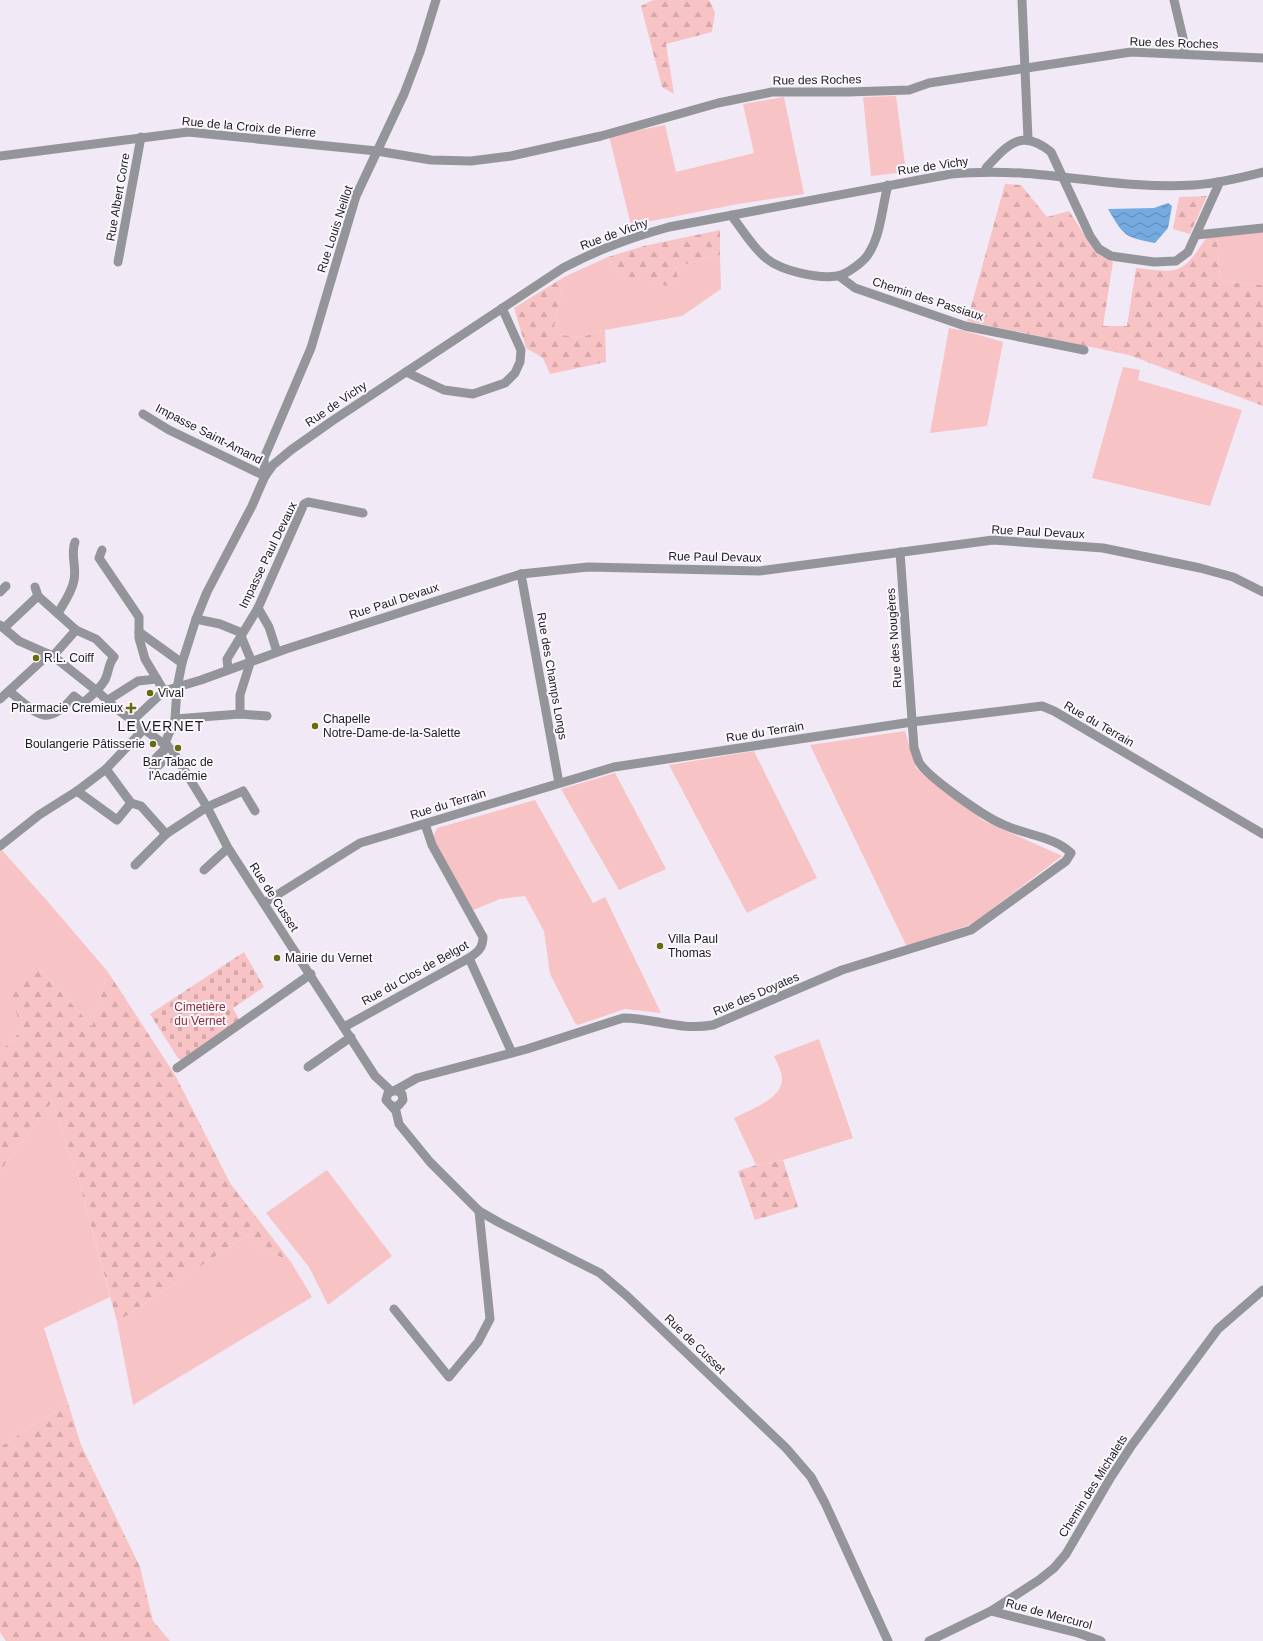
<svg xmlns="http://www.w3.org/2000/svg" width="1263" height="1641" viewBox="0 0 1263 1641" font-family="Arial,sans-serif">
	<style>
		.green { fill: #f8c3c4 }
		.forest { fill: url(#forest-firs) }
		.cemetery { fill: url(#cemetery-stones) }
		.water { fill: url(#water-waves) }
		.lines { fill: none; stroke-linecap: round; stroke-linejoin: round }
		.minor { stroke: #94959a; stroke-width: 9 }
		.poi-dot { fill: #676b0d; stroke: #fbf8fd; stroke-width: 1.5 }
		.labels { text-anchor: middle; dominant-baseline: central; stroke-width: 4; stroke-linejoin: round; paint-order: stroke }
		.street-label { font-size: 12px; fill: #1d1b1f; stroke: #fbf8fd }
		.poi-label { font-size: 12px; fill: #1d1b1f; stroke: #fbf8fd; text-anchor: start }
		.park-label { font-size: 12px; fill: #8a2d39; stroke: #fbf8fd }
		.quarter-label { font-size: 14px; letter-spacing: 1px; fill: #1d1b1f; stroke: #fbf8fd }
	</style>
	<defs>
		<pattern id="forest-firs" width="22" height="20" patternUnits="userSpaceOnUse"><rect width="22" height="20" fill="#f8c3c4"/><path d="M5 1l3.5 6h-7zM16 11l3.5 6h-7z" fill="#d4a7a8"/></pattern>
		<pattern id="cemetery-stones" width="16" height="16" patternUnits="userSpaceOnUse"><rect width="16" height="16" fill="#f8c3c4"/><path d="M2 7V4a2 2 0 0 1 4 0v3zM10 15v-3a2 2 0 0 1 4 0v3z" fill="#d4a7a8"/></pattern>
		<pattern id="water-waves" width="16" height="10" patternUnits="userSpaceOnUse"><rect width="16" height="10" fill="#75aae0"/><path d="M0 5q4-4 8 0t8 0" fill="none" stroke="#5f8ab5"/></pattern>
	</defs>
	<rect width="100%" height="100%" fill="#f1e9f6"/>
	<g class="green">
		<polygon points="896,96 906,172 871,176 863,97"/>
		<polygon points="784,97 804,194 738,204 631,225 609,136 665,125 676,172 754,153 743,104"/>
		<polygon points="1263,232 1263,285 1220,281 1217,237"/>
		<polygon points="720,255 721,289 682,316 605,330 579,338 553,333 564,277 608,257 615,274 680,288 675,267"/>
		<polygon points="949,328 965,331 1003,342 987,426 930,433"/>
		<polygon points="1123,367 1140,370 1138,380 1242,410 1210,506 1092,478"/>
		<polygon points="905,731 916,768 984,821 1062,856 972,924 907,947 810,745"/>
		<polygon points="754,751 817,878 747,913 669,765"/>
		<polygon points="615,773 666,869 619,890 561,789"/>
		<polygon points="535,800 593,903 605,897 661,1013 625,1009 578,1025 575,1023 550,974 544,931 525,896 500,899 473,910 432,840 437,828"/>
		<polygon points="0,848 49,903 108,972 92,1026 39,968 22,1030 0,1052"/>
		<path d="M819 1039 853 1138 783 1160 756 1165 734 1118C749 1110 784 1099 782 1077 781 1070 777 1063 774 1056Z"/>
		<polygon points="52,1102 78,1177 110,1297 44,1328 68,1403 0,1447 0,1171"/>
		<polygon points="327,1170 392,1256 328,1305 309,1267 266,1213"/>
		<polygon points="247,1235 260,1247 291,1262 312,1297 133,1405 117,1322"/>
	</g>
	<g class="forest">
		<polygon points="653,0 709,0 715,12 712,32 666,44 674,94 662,87 641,6"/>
		<path d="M1005 184 1021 185 1047 217 1069 211 1096 253 1113 262 1103 326H1127L1136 268C1181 273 1181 275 1207 237H1217L1220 281 1263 285V406L1129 355 967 321Z"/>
		<polygon points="1207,196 1190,234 1173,229 1179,197"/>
		<polygon points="720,230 720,255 675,267 681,289 614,274 608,257 644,246"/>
		<polygon points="564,277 553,333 579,338 605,330 606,362 550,374 543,358 526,348 514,308"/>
		<polygon points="39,968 92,1026 108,972 175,1075 230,1183 291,1262 260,1247 247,1235 117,1322 78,1177 52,1102 0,1171 0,1052 22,1030 10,993"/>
		<polygon points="783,1160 798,1207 755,1220 738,1171 756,1165"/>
		<polygon points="68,1403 81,1445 140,1567 153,1621 170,1641 6,1641 0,1632 0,1447"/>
	</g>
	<polygon class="cemetery" points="244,952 264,987 233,1008 240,1021 183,1060 178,1058 150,1014"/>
	<path class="water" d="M1168 203 1172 206 1168 228 1155 243C1124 237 1124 236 1108 209L1154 208Z"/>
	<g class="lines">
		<g class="minor">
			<polyline points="1022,0 1028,139"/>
			<polyline points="1174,0 1183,38 1184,54"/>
			<polyline points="0,156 188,132 377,151 431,160 471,161 511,156 601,136 718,103 772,92 848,92 909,90 929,83 1131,52 1263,58"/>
			<path d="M986 172V168C1008 144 1022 128 1051 152L1090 236 1099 249 1111 256 1154 262 1176 261 1188 252 1218 186V182"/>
			<path d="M732 215 734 219C744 232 754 249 767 259 782 271 818 279 837 276 846 275 865 261 869 253 881 234 882 207 888 185"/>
			<polyline points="1196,235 1263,228"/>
			<polyline points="118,262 141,137"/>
			<polyline points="839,276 855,288 965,326 1084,350"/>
			<polyline points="406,372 444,390 473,394 505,383 515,373 520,362 521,350 502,308"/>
			<polyline points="143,414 169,430 265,476"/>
			<polyline points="265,476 264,458 311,348 356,196 404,94 420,52 436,0"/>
			<polyline points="102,550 99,558 139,617 139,638 145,659 164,691"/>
			<polyline points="521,574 559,783"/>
			<polyline points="0,592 6,586"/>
			<polyline points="258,608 269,627 277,652"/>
			<path d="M58 613C64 603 72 592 74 580 77 567 70 555 75 542"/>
			<polyline points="196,619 220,624 242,633"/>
			<polyline points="0,625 19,641 53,656 97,691 118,710 172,750 207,807 228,848 366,1062 375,1076 391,1091"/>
			<polyline points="4,628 38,596"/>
			<polyline points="139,632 182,663"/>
			<polyline points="53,656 76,630"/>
			<polyline points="228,669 227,659 258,608 304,504 308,502 363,513"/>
			<path d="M9 691C37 713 46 730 74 696L83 703C91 696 99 690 105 680 109 672 108 664 114 657L96 639 76 630 38 596 35 587"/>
			<polyline points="0,699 49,654"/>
			<polyline points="108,700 138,681 157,679"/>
			<polyline points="240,714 240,695 251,660 241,636"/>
			<polyline points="175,719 240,714 267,716"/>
			<polyline points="132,721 164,691 201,680 286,649 521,574 588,567 759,571 993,540 1103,548 1200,568 1233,577 1263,592"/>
			<path d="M165 743 175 719 177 688 182 663 196 619 207 592 252 506 265 476 273 465 291 450 332 421 563 268C599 249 630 238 669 227L951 174C974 172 997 172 1021 173 1078 177 1136 189 1194 185 1218 183 1240 178 1263 172"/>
			<polyline points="106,769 131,803 141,806 166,834 207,807 243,791 255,811"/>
			<polyline points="153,770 161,763 156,758 168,746"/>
			<polyline points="77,791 117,820 131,803"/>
			<polyline points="0,846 39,815 77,791 106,769 144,729"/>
			<polyline points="135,865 166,834"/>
			<polyline points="204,870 228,848"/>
			<polyline points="264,903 360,843 614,767 912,722 1042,706 1054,711 1263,834"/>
			<polyline points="469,958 512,1053"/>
			<path d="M344 1027 469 958C478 952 483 948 483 937L432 845 425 824"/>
			<polyline points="308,1067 351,1037"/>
			<polyline points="177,1068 311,974"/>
			<path d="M396 1090 417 1078 527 1049 623 1018C654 1018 680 1031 713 1025L842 970 971 930 1066 861 1071 853C1054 836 1024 835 1002 824 985 817 927 777 919 762 917 758 916 753 914 748L900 552"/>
			<polyline points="393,1107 399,1105 403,1100 402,1094 396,1090 388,1093 386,1100 396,1111 399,1124 430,1162 479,1211 500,1223 600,1273 627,1296 786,1448 811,1477 825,1503 888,1641"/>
			<polyline points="394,1309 449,1377 478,1342 490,1319 479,1211"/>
			<polyline points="991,1611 1078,1633 1101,1641"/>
			<polyline points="929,1641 991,1611 1039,1580 1054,1568 1066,1554 1111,1477 1132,1445 1218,1329 1263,1290"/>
		</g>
	</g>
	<g class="poi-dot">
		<circle cx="36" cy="658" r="4"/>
		<circle cx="150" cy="693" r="4"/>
		<path d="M129 702h4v4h4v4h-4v4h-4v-4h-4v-4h4z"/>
		<circle cx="315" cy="726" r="4"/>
		<circle cx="153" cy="744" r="4"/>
		<circle cx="178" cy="748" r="4"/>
		<circle cx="660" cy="946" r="4"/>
		<circle cx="277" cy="958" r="4"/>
	</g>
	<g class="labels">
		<g class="street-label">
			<text transform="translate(1174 43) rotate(2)">Rue des Roches</text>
			<text transform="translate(817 80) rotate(-1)">Rue des Roches</text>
			<text transform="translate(249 127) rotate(5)">Rue de la Croix de Pierre</text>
			<text transform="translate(933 166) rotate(-8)">Rue de Vichy</text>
			<text transform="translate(118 197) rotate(-80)">Rue Albert Corre</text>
			<text transform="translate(335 229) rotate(-72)">Rue Louis Neillot</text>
			<text transform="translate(614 234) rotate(-20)">Rue de Vichy</text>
			<text transform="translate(928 299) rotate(18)">Chemin des Passiaux</text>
			<text transform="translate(336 404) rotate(-34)">Rue de Vichy</text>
			<text transform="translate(209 434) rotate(27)">Impasse Saint-Amand</text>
			<text transform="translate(1038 532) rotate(3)">Rue Paul Devaux</text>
			<text transform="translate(268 555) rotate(-64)">Impasse Paul Devaux</text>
			<text transform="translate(715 557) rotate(1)">Rue Paul Devaux</text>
			<text transform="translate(394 601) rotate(-18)">Rue Paul Devaux</text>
			<text transform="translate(894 638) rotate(-94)">Rue des Nougères</text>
			<text transform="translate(552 676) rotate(80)">Rue des Champs Longs</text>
			<text transform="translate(1099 724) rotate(30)">Rue du Terrain</text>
			<text transform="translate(765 732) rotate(-9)">Rue du Terrain</text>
			<text transform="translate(448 804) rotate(-17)">Rue du Terrain</text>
			<text transform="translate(274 897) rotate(57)">Rue de Cusset</text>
			<text transform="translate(415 973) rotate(-29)">Rue du Clos de Belgot</text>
			<text transform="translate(756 994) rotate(-23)">Rue des Doyates</text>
			<text transform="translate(695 1344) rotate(44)">Rue de Cusset</text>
			<text transform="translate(1093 1486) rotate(-58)">Chemin des Michalets</text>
			<text transform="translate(1049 1614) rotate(15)">Rue de Mercurol</text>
		</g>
		<g class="poi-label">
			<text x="44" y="658">R.L. Coiff</text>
			<text x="158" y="693">Vival</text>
			<text x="123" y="708" text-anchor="end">Pharmacie Cremieux</text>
			<text x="323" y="719">Chapelle<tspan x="323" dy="14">Notre-Dame-de-la-Salette</tspan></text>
			<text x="145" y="744" text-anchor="end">Boulangerie Pâtisserie</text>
			<text x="178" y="762" text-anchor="middle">Bar Tabac de<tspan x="178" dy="14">l'Académie</tspan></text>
			<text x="668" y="939">Villa Paul<tspan x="668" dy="14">Thomas</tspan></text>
			<text x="285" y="958">Mairie du Vernet</text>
		</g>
		<g class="park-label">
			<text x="200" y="1007">Cimetière<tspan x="200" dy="14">du Vernet</tspan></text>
		</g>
		<g class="quarter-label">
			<text x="161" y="726">LE VERNET</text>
		</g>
	</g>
</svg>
